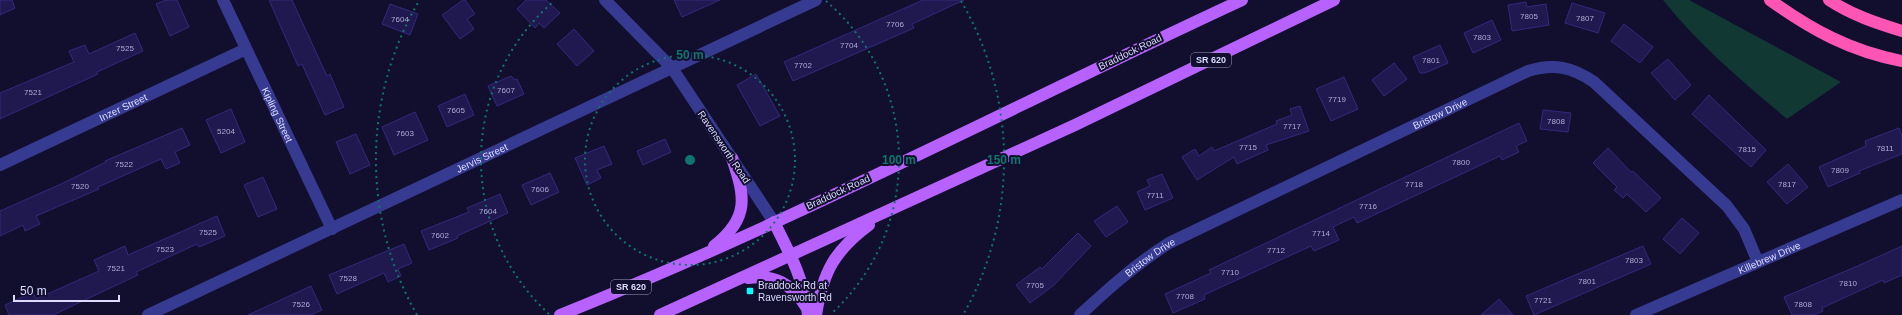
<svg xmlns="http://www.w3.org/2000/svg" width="1902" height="315" viewBox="0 0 1902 315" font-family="Arial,sans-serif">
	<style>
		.green { fill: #113833 }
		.building { fill: #201950; stroke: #33297e }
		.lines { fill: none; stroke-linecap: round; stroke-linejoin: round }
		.minor { stroke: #363a90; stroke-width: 12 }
		.major { stroke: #b762ff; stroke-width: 12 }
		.highway { stroke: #ff56b5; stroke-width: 12 }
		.ring { fill: none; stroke: #0f766e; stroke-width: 2; stroke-dasharray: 2 4 }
		.poi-dot { fill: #07fbff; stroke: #110f2d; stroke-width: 1.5 }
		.labels { text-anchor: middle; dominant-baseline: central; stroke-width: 4; stroke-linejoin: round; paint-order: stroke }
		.number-label { font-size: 8px; fill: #adaad3 }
		.shield { fill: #110f2d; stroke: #9f9ec0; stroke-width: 1 }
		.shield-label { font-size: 9px; font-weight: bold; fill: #dcdbff }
		.street-label { font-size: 10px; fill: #dcdbff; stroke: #110f2d }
		.poi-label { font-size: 10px; fill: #dcdbff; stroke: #110f2d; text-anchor: start }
		.centre { fill: #0f766e; stroke: #110f2d; stroke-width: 2 }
		.ring-label { font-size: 12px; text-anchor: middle; font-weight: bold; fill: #0f766e; stroke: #110f2d; stroke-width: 4; stroke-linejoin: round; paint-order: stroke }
	</style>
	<rect width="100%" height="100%" fill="#110f2d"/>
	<path class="green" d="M1663 0H1689L1841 82 1787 119C1743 82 1699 45 1663 0Z"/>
	<g class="building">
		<polygon points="0,0 12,0 15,8 0,15"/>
		<polygon points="166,0 177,0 189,27 170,36 156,4"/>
		<polygon points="269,0 292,0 327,76 330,74 344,107 325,115 302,64 298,66"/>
		<polygon points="463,0 465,0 475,14 467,19 474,29 460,39 442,15"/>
		<polygon points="526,0 546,0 560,13 544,28 539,23 535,28 517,9"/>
		<polygon points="674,0 720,0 682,17"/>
		<polygon points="923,0 964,0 912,24 914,28 793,81 784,62"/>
		<polygon points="1526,2 1527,7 1546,4 1549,25 1512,31 1508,5"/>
		<polygon points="1572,3 1605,13 1598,33 1565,23"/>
		<polygon points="390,4 418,14 410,35 382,24"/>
		<polygon points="1492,20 1501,40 1473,53 1464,33"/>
		<polygon points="1624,24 1653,47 1640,63 1611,41"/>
		<polygon points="574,29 594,51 577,66 557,44"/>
		<polygon points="135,33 143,51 97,72 98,74 0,119 0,93 74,62 69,51 85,45 89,54"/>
		<polygon points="1440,45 1448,63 1425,73 1420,73 1413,57"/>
		<polygon points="1668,59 1691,85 1675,100 1651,73"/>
		<polygon points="1394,63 1407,79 1384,96 1372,80"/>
		<polygon points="756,74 780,116 760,126 737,85"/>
		<polygon points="511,76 515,80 517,79 524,94 497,106 488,86"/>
		<polygon points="1344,77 1358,109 1331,121 1316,89"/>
		<polygon points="465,94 474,115 447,127 438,106"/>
		<polygon points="1709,95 1766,150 1751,167 1692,114"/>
		<polygon points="1300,106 1309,131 1266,145 1268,150 1237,164 1234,157 1197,180 1182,157 1195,149 1199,156 1212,147 1214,151 1277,124 1276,121 1292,115 1290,109"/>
		<polygon points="231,109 245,142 221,153 206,120"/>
		<polygon points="1543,110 1571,113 1568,132 1540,129"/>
		<polygon points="415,112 428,140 394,155 382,127"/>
		<polygon points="1519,123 1527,141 1516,146 1519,152 1502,160 1500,156 1357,223 1354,217 1333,227 1339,240 1314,251 1311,246 1204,295 1205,299 1173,313 1165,294 1211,273 1209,270"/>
		<polygon points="182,128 190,145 175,152 180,163 166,169 161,159 98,187 99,189 36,216 40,224 25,231 23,225 0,236 0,211 61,184 106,162 105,161"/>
		<polygon points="1899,128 1902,136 1902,154 1859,171 1860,173 1828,187 1819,167 1866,146 1865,141"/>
		<polygon points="356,134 370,165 350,174 336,142"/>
		<polygon points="665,139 671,152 643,165 637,151"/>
		<polygon points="604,146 612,164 597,170 601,178 587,185 575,158"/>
		<polygon points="1608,148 1631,172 1633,171 1661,198 1646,212 1627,194 1623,198 1614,190 1617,187 1593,163"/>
		<polygon points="1788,164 1808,187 1787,204 1767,182"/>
		<polygon points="550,173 559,192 531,205 522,185"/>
		<polygon points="1162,174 1173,198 1145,210 1137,192 1150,186 1147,180"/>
		<polygon points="263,177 277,209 258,217 244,185"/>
		<polygon points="500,194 508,213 457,236 458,238 429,250 421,231 469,212 467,208"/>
		<polygon points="1117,206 1128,222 1106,237 1094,221"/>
		<polygon points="217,216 225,236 199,247 197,244 136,272 138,275 53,315 9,315 5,305 33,292 36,299 99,271 94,260 125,246 128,255"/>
		<polygon points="1682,218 1699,233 1680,254 1663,239"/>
		<polygon points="1078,233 1091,246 1054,285 1030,303 1016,285 1040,267 1042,269"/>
		<polygon points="404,244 412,263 398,269 401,276 388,282 384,273 337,294 329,275"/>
		<polygon points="1643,246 1651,264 1534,315 1526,296"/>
		<polygon points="1902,246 1902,275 1884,283 1883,280 1822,308 1823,311 1814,315 1792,315 1784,297 1860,265"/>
		<polygon points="311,286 322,310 310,315 248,315"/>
		<polygon points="1499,299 1513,315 1481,315"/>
	</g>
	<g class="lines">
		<g class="minor">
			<path id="s1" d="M223 0 332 229"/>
			<polyline points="605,0 672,68 774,222"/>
			<path id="s2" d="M0 165 246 49"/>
			<path id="s3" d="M148 315 816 0"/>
			<path id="s4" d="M1080 315C1109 288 1136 264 1169 243L1528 71C1554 63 1572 67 1594 82L1727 206 1744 229 1758 262"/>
			<path id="s5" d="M1636 315 1902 200"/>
		</g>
		<g class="major">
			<path d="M774 222C789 252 805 281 808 315"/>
			<path d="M714 246C750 218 745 196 732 158"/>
			<path d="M748 278C775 274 792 284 806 307"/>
			<path d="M560 315C793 222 1015 105 1242 0"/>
			<polyline points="660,315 1075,125 1334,0"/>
			<path d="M816 315C823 272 834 251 869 225"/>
		</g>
		<g class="highway">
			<path d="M1770 0C1812 30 1850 51 1902 61"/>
			<path d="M1829 0C1852 15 1876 23 1902 31"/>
		</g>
	</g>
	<g class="ring">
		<circle cx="690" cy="160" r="105"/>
		<path d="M549 314A209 209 0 0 1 554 1M826 1A209 209 0 0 1 831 314"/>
		<path d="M417 315A314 314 0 0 1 419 1M961 1A314 314 0 0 1 963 315"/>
	</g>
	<rect class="poi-dot" x="746" y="287" width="8" height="8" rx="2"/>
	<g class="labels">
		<g class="number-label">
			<text x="1529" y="16">7805</text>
			<text x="1585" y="18">7807</text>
			<text x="400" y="19">7604</text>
			<text x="895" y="24">7706</text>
			<text x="1482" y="37">7803</text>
			<text x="849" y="45">7704</text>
			<text x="125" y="48">7525</text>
			<text x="1431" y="60">7801</text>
			<text x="803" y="65">7702</text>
			<text x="506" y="90">7607</text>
			<text x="33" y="92">7521</text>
			<text x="1337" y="99">7719</text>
			<text x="456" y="110">7605</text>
			<text x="1556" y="121">7808</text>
			<text x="1292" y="126">7717</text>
			<text x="226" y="131">5204</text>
			<text x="405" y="133">7603</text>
			<text x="1248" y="147">7715</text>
			<text x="1885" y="148">7811</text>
			<text x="1747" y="149">7815</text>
			<text x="1461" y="162">7800</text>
			<text x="124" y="164">7522</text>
			<text x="1840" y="170">7809</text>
			<text x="1414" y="184">7718</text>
			<text x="1787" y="184">7817</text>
			<text x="80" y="186">7520</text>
			<text x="540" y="189">7606</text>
			<text x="1155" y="195">7711</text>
			<text x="1368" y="206">7716</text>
			<text x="488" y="211">7604</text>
			<text x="208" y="232">7525</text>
			<text x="1321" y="233">7714</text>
			<text x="440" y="235">7602</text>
			<text x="165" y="249">7523</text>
			<text x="1276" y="250">7712</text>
			<text x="1634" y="260">7803</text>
			<text x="116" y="268">7521</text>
			<text x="1230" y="272">7710</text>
			<text x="348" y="278">7528</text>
			<text x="1587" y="281">7801</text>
			<text x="1848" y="283">7810</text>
			<text x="1035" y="285">7705</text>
			<text x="1185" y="296">7708</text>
			<text x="1543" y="300">7721</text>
			<text x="301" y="304">7526</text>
			<text x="1803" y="304">7808</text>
		</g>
		<g class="shield">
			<rect x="1191" y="53" width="40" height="14" rx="3"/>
			<rect x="611" y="280" width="40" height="14" rx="3"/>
		</g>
		<g class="shield-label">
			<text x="1211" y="60">SR 620</text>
			<text x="631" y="287">SR 620</text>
		</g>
		<g class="street-label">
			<text transform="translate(1130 52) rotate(-26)">Braddock Road</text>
			<text stroke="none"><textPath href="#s2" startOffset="136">Inzer Street</textPath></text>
			<text stroke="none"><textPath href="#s4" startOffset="415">Bristow Drive</textPath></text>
			<text stroke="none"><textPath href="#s1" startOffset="127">Kipling Street</textPath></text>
			<text transform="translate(724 147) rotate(56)">Ravensworth Road</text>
			<text stroke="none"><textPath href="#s3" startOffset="369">Jervis Street</textPath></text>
			<text transform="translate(838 192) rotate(-25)">Braddock Road</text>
			<text stroke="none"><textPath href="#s4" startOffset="91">Bristow Drive</textPath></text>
			<text stroke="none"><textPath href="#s5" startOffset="145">Killebrew Drive</textPath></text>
		</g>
		<g class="poi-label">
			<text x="758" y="285">Braddock Rd at<tspan x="758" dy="12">Ravensworth Rd</tspan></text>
		</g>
	</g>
	<circle cx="690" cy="160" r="6" class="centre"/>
	<g class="ring-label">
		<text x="690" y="59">50 m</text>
		<text x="899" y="164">100 m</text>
		<text x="1004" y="164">150 m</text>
	</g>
	<path d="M14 295v6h105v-6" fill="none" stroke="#dcdbff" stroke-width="2"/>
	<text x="20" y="295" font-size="12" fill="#dcdbff" stroke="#110f2d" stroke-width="3" paint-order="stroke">50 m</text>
</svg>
